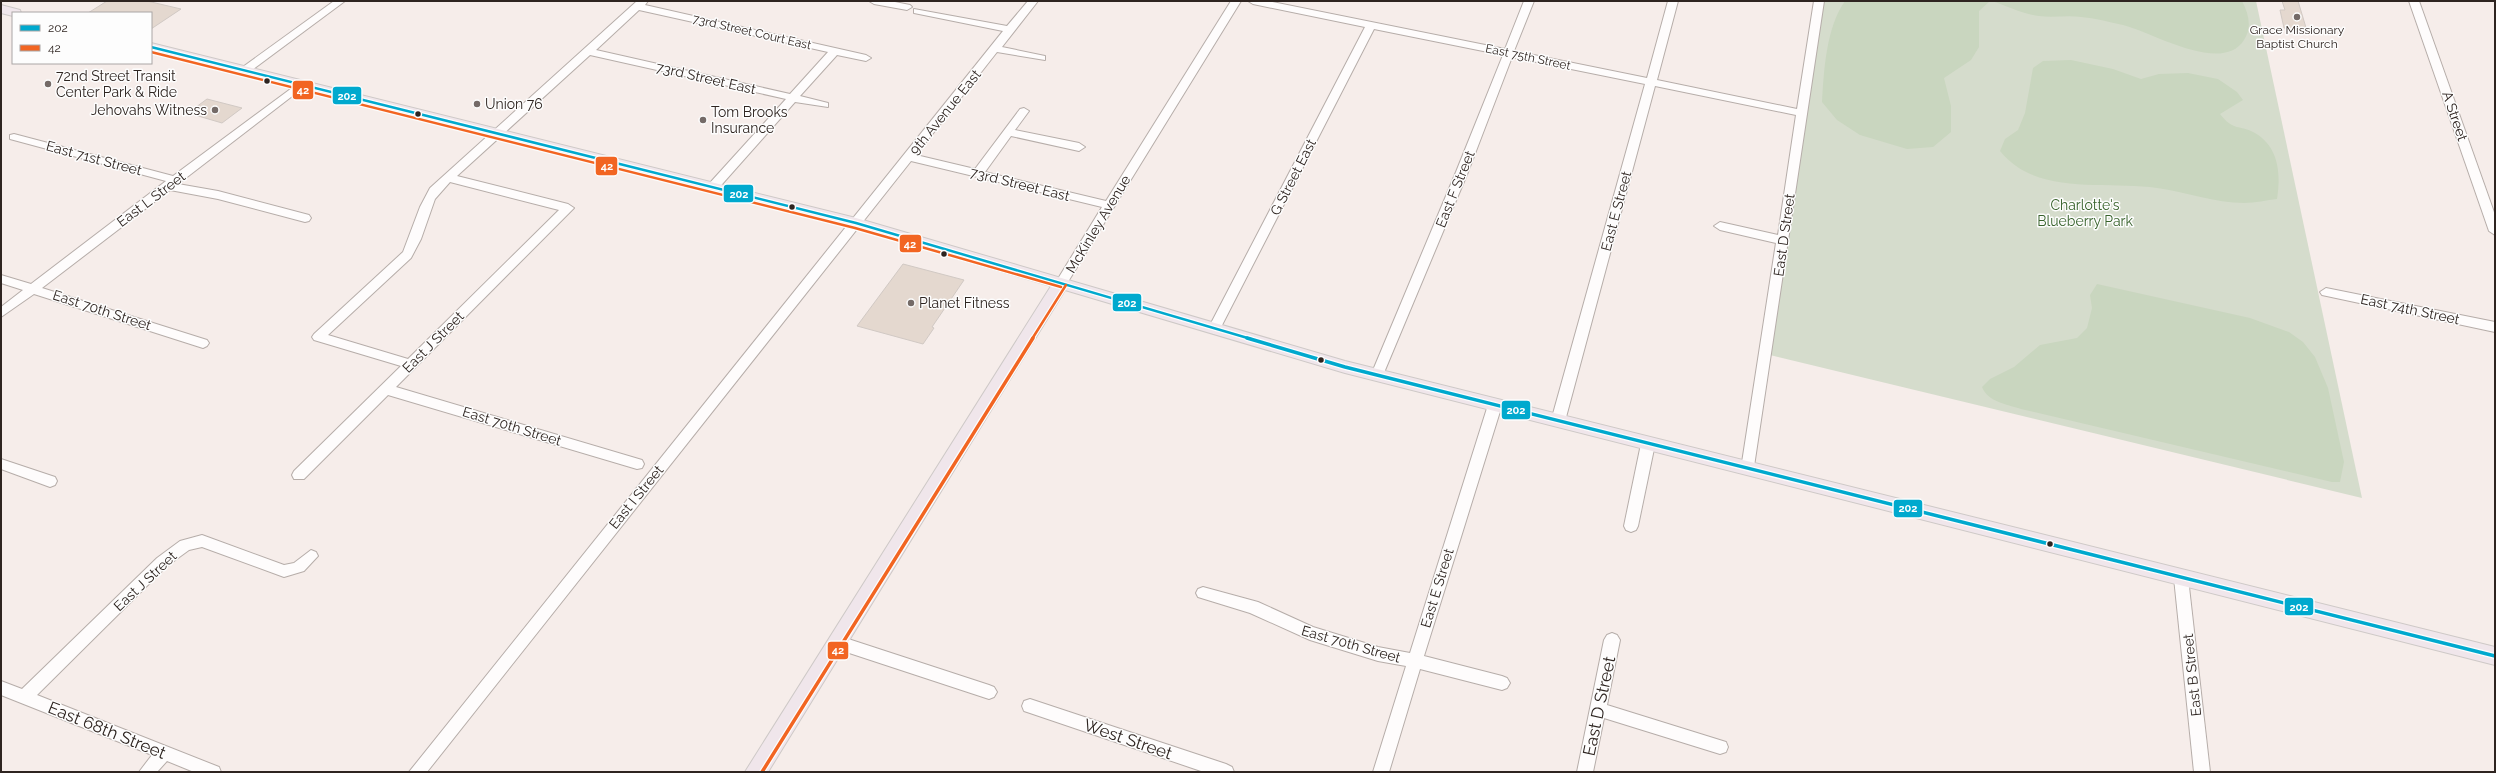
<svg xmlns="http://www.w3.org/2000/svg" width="2496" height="773" viewBox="0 0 2496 773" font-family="Raleway,sans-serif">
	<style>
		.green { fill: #d5dccc }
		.forest { fill: #c9d6bf }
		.building { fill: #e4d8cf; stroke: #d1c9c4 }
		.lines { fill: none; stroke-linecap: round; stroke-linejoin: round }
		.minor-casing { stroke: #b6ada9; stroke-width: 2 }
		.major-casing { stroke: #cec9c7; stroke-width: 2 }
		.minor { fill: #fefcfc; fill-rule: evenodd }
		.major { fill: #f0e6eb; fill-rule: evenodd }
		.bus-1-far1-casing { stroke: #fdfdfd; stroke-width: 5 }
		.bus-1-casing { stroke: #fdfdfd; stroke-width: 6 }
		.bus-2-far1-casing { stroke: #fdfdfd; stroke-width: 5 }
		.bus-2-casing { stroke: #fdfdfd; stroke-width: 6 }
		.bus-1-far1 { stroke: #00a9ce; stroke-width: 2.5 }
		.bus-1 { stroke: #00a9ce; stroke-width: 3.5 }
		.bus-2-far1 { stroke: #f26522; stroke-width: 2.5 }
		.bus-2 { stroke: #f26522; stroke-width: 3.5 }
		.poi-dot { fill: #746a67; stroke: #fdfdfd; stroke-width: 1.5 }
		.bus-dot { fill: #2e2420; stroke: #fdfdfd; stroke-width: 1.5 }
		.labels { text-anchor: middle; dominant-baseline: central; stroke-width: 3; stroke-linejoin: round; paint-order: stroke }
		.far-poi-label { font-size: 12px; fill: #2e2420; stroke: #fdfdfd }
		.far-street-label { font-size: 12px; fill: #2e2420; stroke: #fdfdfd }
		.poi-label { font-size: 14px; fill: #2e2420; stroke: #fdfdfd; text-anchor: start }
		.street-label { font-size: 14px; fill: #2e2420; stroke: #fdfdfd }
		.park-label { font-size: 14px; fill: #37622b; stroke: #fdfdfd }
		.near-street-label { font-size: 17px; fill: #2e2420; stroke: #fdfdfd }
		.line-badge { stroke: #fdfdfd; stroke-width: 1.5 }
		.badge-label { font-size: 11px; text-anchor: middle; font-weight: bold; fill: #fff }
	</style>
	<rect width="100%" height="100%" fill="#f6edea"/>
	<polygon class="green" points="1819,1 2256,1 2362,498 1766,354"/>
	<g class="forest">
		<path d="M1845 1H1990L1979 11V47L1971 60 1944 78 1951 106V132L1933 147 1907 149 1860 135 1837 120 1822 102C1824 70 1826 28 1845 1Z"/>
		<path d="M1992 1H2242C2249 14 2252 28 2244 40 2222 75 2152 32 2123 25 2109 22 2095 18 2081 17 2067 15 2053 18 2039 16 2023 14 2007 6 1992 1Z"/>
		<path d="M2071 60 2113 69 2141 79 2159 74 2188 73 2218 79 2237 92 2243 100 2220 114C2234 132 2239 124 2255 133 2279 147 2281 174 2277 199 2267 200 2255 203 2244 203 2215 203 2186 192 2157 188 2106 180 2037 197 2000 151L2005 139 2018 130 2025 113 2033 68 2043 61Z"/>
		<path d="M2097 284 2250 318 2289 332 2303 342 2315 357 2328 388 2344 462 2340 482H2332L2021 409C2006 404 1988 402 1982 387L1990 379 2014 367 2040 345 2077 338 2087 328 2092 308 2090 295Z"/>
	</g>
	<g class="building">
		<polygon points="107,1 147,1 181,9 151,29 151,13 88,13"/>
		<polygon points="2282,1 2298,1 2307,31 2284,28 2280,10 2285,10"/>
		<polygon points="207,99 242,108 222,123 188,113"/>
		<polygon points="903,264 964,280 932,327 934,328 923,344 857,326"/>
	</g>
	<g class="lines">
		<g class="minor-casing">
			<g id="minor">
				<polygon points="334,1 345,1 248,73 240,73 240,69"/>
				<path d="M637 1H648L645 5 866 55 871 58 866 61 837 55 800 96 828 103V107L795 102 716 191H708L706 188 708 185 786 99 590 55 457 176 568 204 574 208 396 387 642 460 644 464 642 468 637 469 388 395 304 479H294L292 475 294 471 401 366 314 340 312 337 314 334 403 252 420 207 430 188ZM639 10 828 52 790 94 596 50ZM450 182 559 210 408 359 328 335 411 258 421 239 435 199Z"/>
				<polygon points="869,1 890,1 910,5 912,7 907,10 874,4"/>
				<polygon points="1028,1 1038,1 1002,47 1045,56 1045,60 997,52 916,155 975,169 1020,109 1024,108 1029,111 1015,130 1079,143 1085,147 1079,151 1011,136 985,172 1106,201 1231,1 1241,1 1066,285 1058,285 1056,282 1102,207 911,161 427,772 409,772 1003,31 914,13 914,9 1007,26"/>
				<polygon points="1248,1 1268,1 1505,49 1524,1 1534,1 1514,51 1647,78 1668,1 1678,1 1657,80 1797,109 1814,1 1824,1 1753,473 1743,473 1741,469 1776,243 1720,230 1714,226 1720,222 1778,235 1796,115 1655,86 1565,421 1563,425 1553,425 1551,421 1645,84 1512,57 1468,172 1383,375 1377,380 1371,375 1456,172 1503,55 1374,29 1220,329 1214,334 1208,329 1365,27 1253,4"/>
				<polygon points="2409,1 2419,1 2495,215 2495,235 2489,231"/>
				<polygon points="300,82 304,83 304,87 178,184 218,191 309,215 311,218 309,221 305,222 218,199 170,190 42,288 207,340 209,343 207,346 203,348 34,294 1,317 1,307 23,290 1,283 1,275 31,284 166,181 10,139 10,135 14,134 173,176"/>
				<polygon points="2326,288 2495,322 2495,332 2322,295 2320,292"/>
				<polygon points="1495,400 1500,401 1502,405 1424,656 1502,676 1507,678 1510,683 1507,688 1502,690 1420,669 1389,772 1373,772 1406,666 1378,661 1310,640 1250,613 1198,597 1196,593 1198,589 1203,587 1258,602 1313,627 1378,647 1410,653 1488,405 1490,401"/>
				<polygon points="1648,439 1653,440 1655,444 1638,526 1636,530 1631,532 1626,530 1624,526 1641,444 1643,440"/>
				<polygon points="1,459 55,477 57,481 55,485 50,487 1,469"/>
				<polygon points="202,535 284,565 294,563 311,550 316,552 318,556 304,571 284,577 202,547 189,550 167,566 37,695 219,767 221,772 194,772 167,761 157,772 139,772 152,755 1,695 1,681 22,689 157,558 180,541"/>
				<polygon points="2181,572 2186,574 2188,578 2210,772 2194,772 2174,578 2176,574"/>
				<polygon points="1612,633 1617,635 1620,640 1607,705 1726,742 1728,747 1726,752 1720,754 1604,718 1593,772 1577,772 1604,640 1607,635"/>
				<polygon points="836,635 989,685 994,687 997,692 994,697 989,699 831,647 828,642 831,637"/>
				<polygon points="1030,699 1226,764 1232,767 1234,772 1204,772 1030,713 1024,711 1022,706 1024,701"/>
			</g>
		</g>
		<g class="major-casing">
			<g id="major">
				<polygon points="1,5 20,10 21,13 13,13 13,16 1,13"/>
				<polygon points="151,43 856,218 1345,361 2495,647 2495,665 1345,373 1065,290 768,772 745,772 1051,286 854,228 151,51"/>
			</g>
		</g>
		<use href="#minor" class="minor"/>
		<use href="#major" class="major"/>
		<g class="bus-1-far1-casing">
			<polyline id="bus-1-far1" points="151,47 856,223 1251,339"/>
		</g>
		<g class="bus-1-casing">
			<polyline id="bus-1" points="1247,338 1345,367 2495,656"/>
		</g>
		<g class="bus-2-far1-casing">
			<g id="bus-2-far1">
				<polyline points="151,52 855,228 1061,287"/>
				<polyline points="1032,339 1066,285"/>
			</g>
		</g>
		<g class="bus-2-casing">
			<polyline id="bus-2" points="762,772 1033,338"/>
		</g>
		<use href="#bus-1-far1" class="bus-1-far1"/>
		<use href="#bus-1" class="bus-1"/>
		<use href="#bus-2-far1" class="bus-2-far1"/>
		<use href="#bus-2" class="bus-2"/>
	</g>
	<g class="poi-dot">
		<circle cx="2297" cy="17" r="4"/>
		<circle cx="48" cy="84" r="4"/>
		<circle cx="477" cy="104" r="4"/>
		<circle cx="215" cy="110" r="4"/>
		<circle cx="703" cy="120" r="4"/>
		<circle cx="911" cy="303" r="4"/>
	</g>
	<g class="bus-dot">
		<circle cx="267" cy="81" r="3.5"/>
		<circle cx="418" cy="114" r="3.5"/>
		<circle cx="792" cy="207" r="3.5"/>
		<circle cx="944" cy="254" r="3.5"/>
		<circle cx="1321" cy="360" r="3.5"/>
		<circle cx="2050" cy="544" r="3.5"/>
	</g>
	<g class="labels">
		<g class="far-poi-label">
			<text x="2297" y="30">Grace Missionary<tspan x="2297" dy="14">Baptist Church</tspan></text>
		</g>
		<g class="far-street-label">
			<text transform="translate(752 32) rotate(13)">73rd Street Court East</text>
			<text transform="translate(1528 57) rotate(12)">East 75th Street</text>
		</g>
		<g class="poi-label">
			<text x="56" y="76">72nd Street Transit<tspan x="56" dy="16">Center Park &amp; Ride</tspan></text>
			<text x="485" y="104">Union 76</text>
			<text x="207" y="110" text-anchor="end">Jehovahs Witness</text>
			<text x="711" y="112">Tom Brooks<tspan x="711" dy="16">Insurance</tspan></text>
			<text x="919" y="303">Planet Fitness</text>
		</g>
		<g class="street-label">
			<text transform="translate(706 78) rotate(13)">73rd Street East</text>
			<text transform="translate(945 112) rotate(-51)">9th Avenue East</text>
			<text transform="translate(2455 116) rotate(71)">A Street</text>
			<text transform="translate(94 158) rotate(15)">East 71st Street</text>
			<text transform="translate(1293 177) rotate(-63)">G Street East</text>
			<text transform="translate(1020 184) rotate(14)">73rd Street East</text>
			<text transform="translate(1455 189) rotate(-68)">East F Street</text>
			<text transform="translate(151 199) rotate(-37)">East L Street</text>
			<text transform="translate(1616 211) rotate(-75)">East E Street</text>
			<text transform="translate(1098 224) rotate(-59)">McKinley Avenue</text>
			<text transform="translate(1784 235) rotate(-82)">East D Street</text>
			<text transform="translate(2410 309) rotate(12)">East 74th Street</text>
			<text transform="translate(102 310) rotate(18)">East 70th Street</text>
			<text transform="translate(433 342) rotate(-45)">East J Street</text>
			<text transform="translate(512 426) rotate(17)">East 70th Street</text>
			<text transform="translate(636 497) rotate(-51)">East I Street</text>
			<text transform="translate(145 581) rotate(-43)">East J Street</text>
			<text transform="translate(1437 588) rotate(-73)">East E Street</text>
			<text transform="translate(1351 644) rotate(16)">East 70th Street</text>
			<text transform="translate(2192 675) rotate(-96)">East B Street</text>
		</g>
		<g class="park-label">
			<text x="2085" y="205">Charlotte's<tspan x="2085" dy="16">Blueberry Park</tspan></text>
		</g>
		<g class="near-street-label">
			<text transform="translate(1599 706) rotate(-78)">East D Street</text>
			<text transform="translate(107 730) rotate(22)">East 68th Street</text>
			<text transform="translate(1128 739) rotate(19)">West Street</text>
		</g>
	</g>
	<g class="line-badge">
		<rect x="292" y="80" width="22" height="20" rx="4" fill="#f26522"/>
		<rect x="332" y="86" width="30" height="19" rx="4" fill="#00a9ce"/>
		<rect x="595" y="156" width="23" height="20" rx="4" fill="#f26522"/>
		<rect x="723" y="184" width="31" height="19" rx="4" fill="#00a9ce"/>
		<rect x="899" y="234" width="23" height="19" rx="4" fill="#f26522"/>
		<rect x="1112" y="293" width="30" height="19" rx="4" fill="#00a9ce"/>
		<rect x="1501" y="400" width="30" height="20" rx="4" fill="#00a9ce"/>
		<rect x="1893" y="499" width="30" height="19" rx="4" fill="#00a9ce"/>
		<rect x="2284" y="597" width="30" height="19" rx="4" fill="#00a9ce"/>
		<rect x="827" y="641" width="22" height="19" rx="4" fill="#f26522"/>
	</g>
	<g class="badge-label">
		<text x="303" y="94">42</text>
		<text x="347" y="100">202</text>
		<text x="607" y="170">42</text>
		<text x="739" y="198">202</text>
		<text x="910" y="248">42</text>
		<text x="1127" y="307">202</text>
		<text x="1516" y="414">202</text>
		<text x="1908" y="512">202</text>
		<text x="2299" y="611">202</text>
		<text x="838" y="654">42</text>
	</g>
	<rect width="2496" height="773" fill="none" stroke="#2e2420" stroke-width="4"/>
	<rect x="12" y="12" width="140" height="52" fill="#fdfdfd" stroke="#aaa6a5"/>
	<rect x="20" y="25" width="20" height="6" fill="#00a9ce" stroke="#aaa6a5"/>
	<text x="48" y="32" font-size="12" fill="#2e2420">202</text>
	<rect x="20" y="45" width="20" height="6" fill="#f26522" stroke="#aaa6a5"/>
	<text x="48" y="52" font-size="12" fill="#2e2420">42</text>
</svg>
